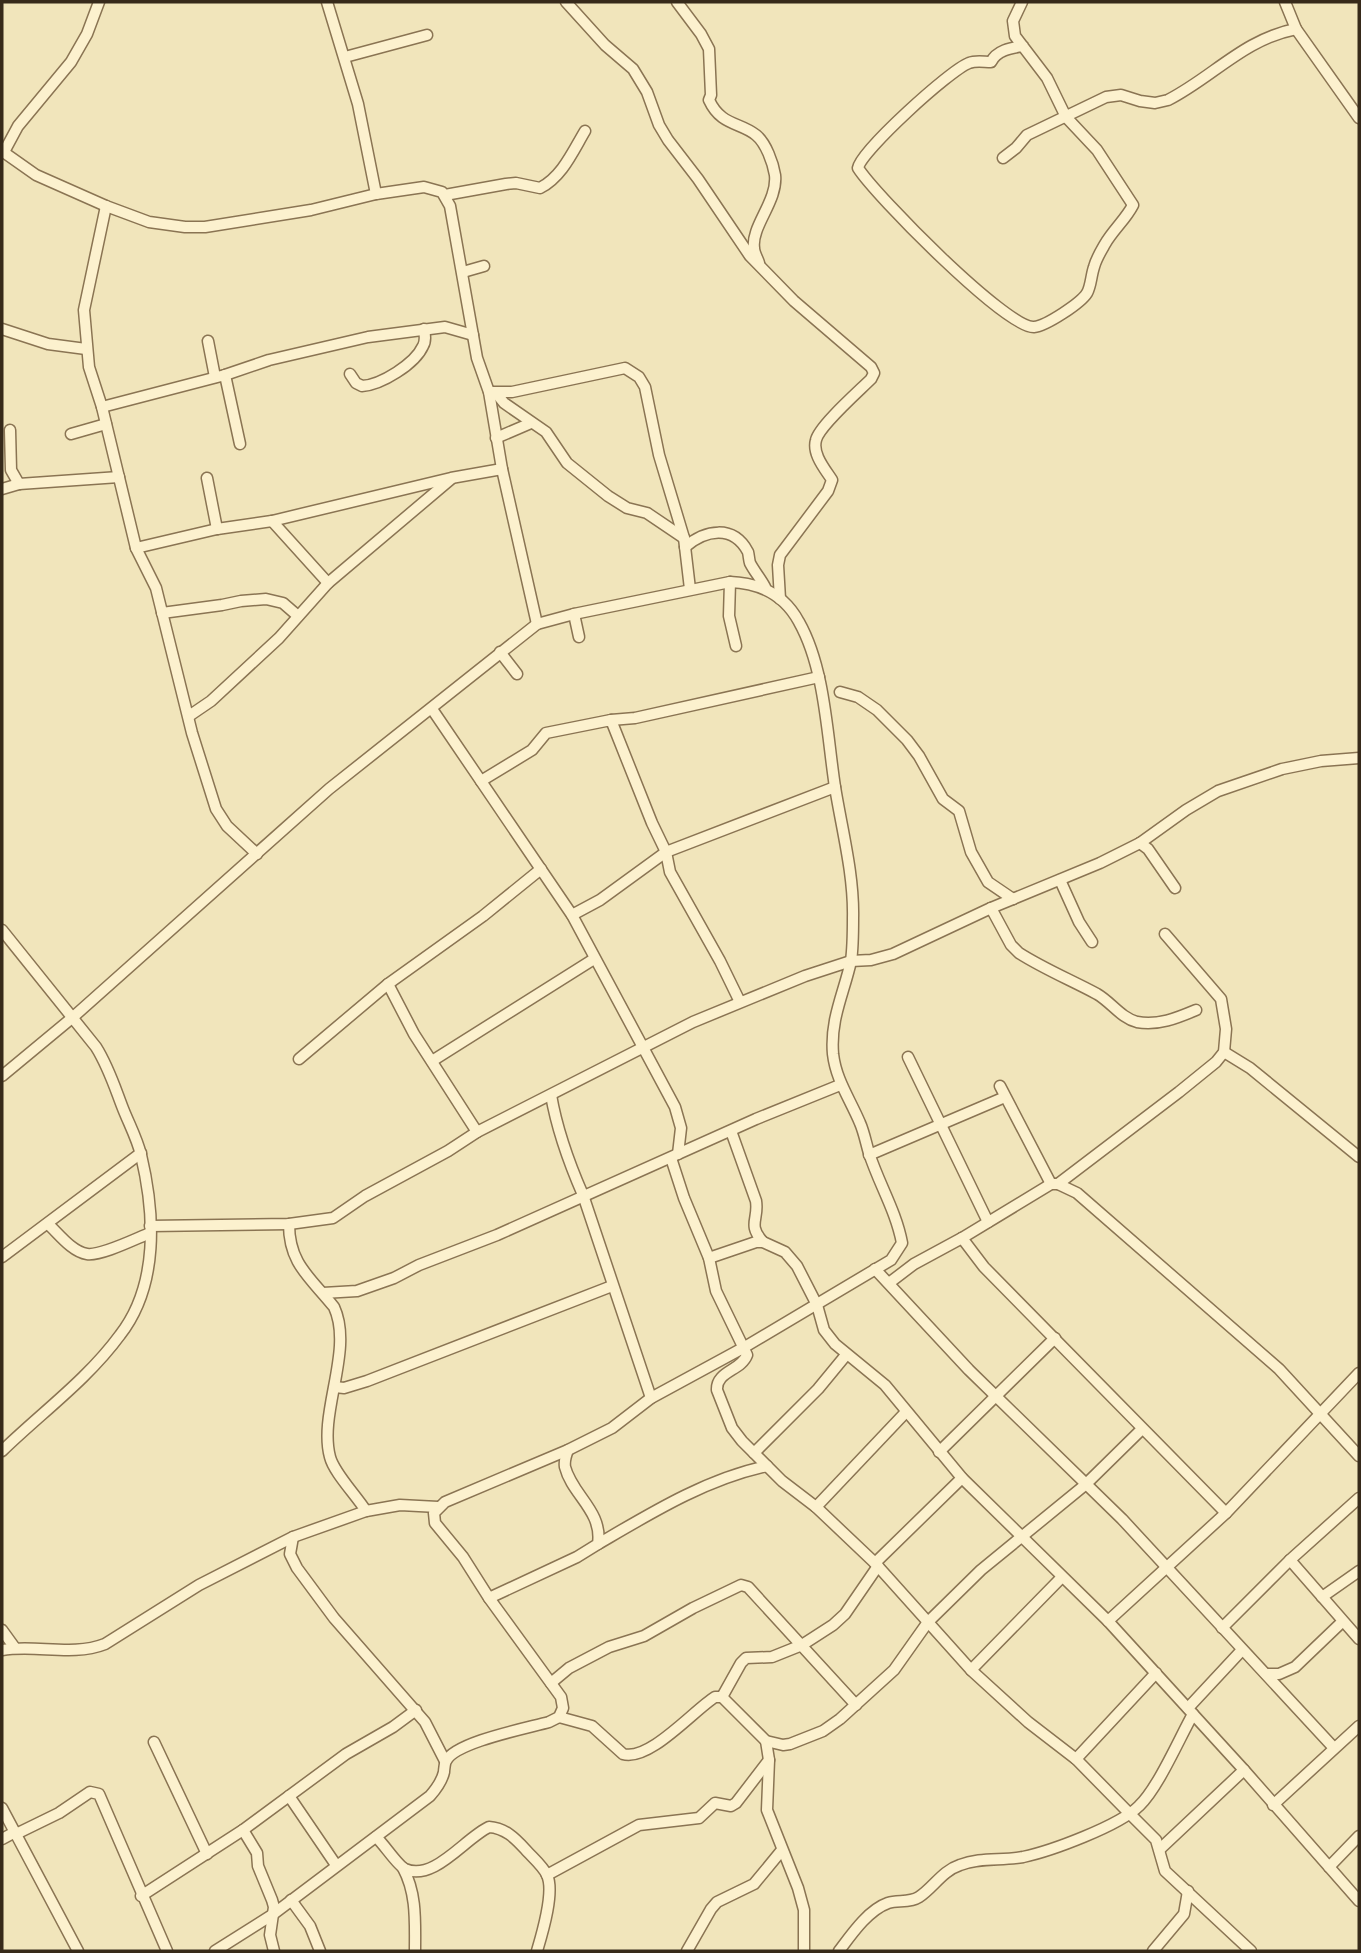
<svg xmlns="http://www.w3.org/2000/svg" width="1361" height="1953" viewBox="0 0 1361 1953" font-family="'Playfair Display',serif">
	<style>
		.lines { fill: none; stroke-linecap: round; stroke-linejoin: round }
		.minor-casing { stroke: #8a7453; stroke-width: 13 }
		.minor { stroke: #fcf1ce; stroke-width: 10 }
	</style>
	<rect width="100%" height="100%" fill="#f1e5bb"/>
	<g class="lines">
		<g class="minor-casing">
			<g id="minor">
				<polyline points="327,2 358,104 376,194"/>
				<path d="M566 2 605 45 633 69 647 92 659 125 668 140 698 179 750 256 794 301 871 367 874 373 871 379C859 391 819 426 816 440 812 454 825 469 832 480L828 491 780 555 778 565 780 599"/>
				<path d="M677 2 701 34 709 49 711 95 709 100C721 126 740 122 756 135 766 143 773 163 775 175 778 201 751 226 754 248 754 253 758 259 759 263"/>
				<path d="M1022 2 1013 21 1015 36 1047 78 1066 117 1097 150 1133 205C1126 219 1113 230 1105 244 1101 251 1096 259 1094 267 1091 276 1091 286 1087 293 1081 303 1046 326 1034 327 1007 329 875 195 858 168 861 151 950 70 969 63 976 60 984 62 991 62 997 50 1011 48 1023 46"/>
				<polyline points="1285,2 1296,29 1359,118"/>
				<polyline points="345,57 427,35"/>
				<polyline points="2,151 36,175 106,206 149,222 185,227 205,227 311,210 376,194 424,187 442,192 450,206 477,358 489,392 502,469 537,624"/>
				<polyline points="4,152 18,126 71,62 87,34 99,2"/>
				<path d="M1003 158 1016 148 1027 135 1106 97 1121 95 1140 101 1155 103 1168 100C1213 77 1244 39 1296 29"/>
				<path d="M445 195 506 184 516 183 540 188C562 177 573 151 585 131"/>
				<polyline points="106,206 84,310 89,367 102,407 136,548 156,588 192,733 216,809 227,826 257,854"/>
				<polyline points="463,272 484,266"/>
				<polyline points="2,329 48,344 86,349"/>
				<polyline points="208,341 215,377"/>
				<path d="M350 374 356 383 362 386C381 385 415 364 423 346 426 341 425 335 424 329"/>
				<polyline points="225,375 240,444"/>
				<polyline points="489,392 512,392 625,368 639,377 645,387 659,455 684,538 690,589"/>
				<polyline points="496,393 504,403 546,432 567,463 608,496 627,508 647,513 684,538"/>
				<polyline points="102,407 225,375 269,360 368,337 445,327 473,335"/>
				<polyline points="10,430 11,470 19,484"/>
				<polyline points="71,434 106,424"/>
				<polyline points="496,438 531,423"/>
				<polyline points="207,478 217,529"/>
				<polyline points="2,489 19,484 119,477"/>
				<polyline points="272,521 328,583"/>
				<path d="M685 547C705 530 733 524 748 552 749 556 749 560 750 563 754 571 761 579 765 587"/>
				<polyline points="136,548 217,529 272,521 451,478 502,469"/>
				<polyline points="730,582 729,616 736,646"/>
				<polyline points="162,613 222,605 241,601 266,599 283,603 298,616"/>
				<polyline points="574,614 579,637"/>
				<polyline points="500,652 517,674"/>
				<polyline points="840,692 858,697 877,710 907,740 919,756 943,799 959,811 971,852 988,882 1013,899"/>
				<polyline points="432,709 572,915 675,1107 681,1128 678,1154"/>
				<polyline points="189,716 211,701 279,638 328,583 451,479"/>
				<polyline points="611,720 635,718 819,677"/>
				<polyline points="481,781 532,750 546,733 611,720 652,823 666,852 670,872 720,961 740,1002"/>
				<polyline points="1140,843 1148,849 1175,888"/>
				<polyline points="1060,880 1079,922 1092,942"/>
				<path d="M991 908 1011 945 1019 953C1044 969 1071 980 1097 994 1111 1002 1121 1018 1137 1022 1158 1026 1177 1018 1196 1010"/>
				<polyline points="572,915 600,900 666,852 835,787"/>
				<path d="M2 930 96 1047C108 1066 114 1085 122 1106 128 1122 137 1138 141 1155 155 1214 159 1285 120 1335 87 1380 41 1413 2 1451"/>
				<polyline points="388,984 414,1034 477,1132"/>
				<polyline points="1224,1052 1250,1068 1359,1157"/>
				<polyline points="908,1057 988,1222"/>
				<polyline points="299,1059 388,984 483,916 541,869"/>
				<polyline points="432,1061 594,959"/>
				<path d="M2 1076 72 1018 329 789 537 624 574 614 730 582C759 583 784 594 799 622 825 668 827 735 835 787 842 830 854 875 853 918 853 932 853 947 851 961 844 993 830 1019 833 1054 836 1080 850 1099 860 1123 864 1132 866 1143 869 1153 879 1184 896 1211 902 1243L891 1260 743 1348 651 1398 612 1428 568 1450 445 1502 434 1513 435 1523 463 1557 489 1598 561 1697 563 1708 559 1717 549 1722C528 1728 455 1742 446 1761 445 1761 444 1771 444 1772 442 1781 437 1788 430 1796L272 1915 215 1951"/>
				<polyline points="1000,1086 1051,1184"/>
				<path d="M551 1095C557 1130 569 1163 583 1195L651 1398"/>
				<path d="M731 1131 756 1201C759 1220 747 1224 763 1242"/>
				<polyline points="869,1155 1005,1097"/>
				<path d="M671 1158 684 1198 709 1258 716 1291 747 1355C741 1371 716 1371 717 1390L732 1428 742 1441 782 1481 816 1507 875 1563 971 1670 1028 1722 1076 1759 1130 1814 1156 1840 1165 1871 1251 1951"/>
				<polyline points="1058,1184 1179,1092 1216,1062 1224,1052 1226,1029 1221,999 1165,934"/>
				<path d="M48 1224C58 1233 72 1252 87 1254 101 1256 135 1239 150 1233"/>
				<path d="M289 1224C289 1264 310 1277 334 1307 354 1350 318 1413 330 1457 334 1473 356 1495 366 1511"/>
				<polyline points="150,1226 289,1224 333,1218 365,1196 448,1151 477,1132 693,1022 805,976 851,961 871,960 893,954 991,908 1100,863 1140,843 1186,810 1218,791 1282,769 1321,761 1359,758"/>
				<polyline points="962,1238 984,1267 1226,1513"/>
				<polyline points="2,1257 141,1153"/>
				<polyline points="709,1258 756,1242 763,1242 785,1252 797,1266 817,1305 824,1330 835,1344 885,1385 962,1478 1108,1621 1244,1770 1359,1901"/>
				<polyline points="875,1269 969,1370 1122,1519 1334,1748"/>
				<polyline points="889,1283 914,1264 962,1238 1051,1184 1058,1184 1077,1193 1279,1369 1359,1456"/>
				<polyline points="323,1293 357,1291 394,1278 419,1265 497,1235 756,1119 840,1085"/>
				<polyline points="335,1387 344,1388 367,1381 612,1286"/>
				<polyline points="939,1452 1055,1338"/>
				<polyline points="754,1453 818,1389 846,1355"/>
				<polyline points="816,1507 906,1412"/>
				<polyline points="293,1537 290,1554 297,1568 334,1618 425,1722 445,1761"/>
				<path d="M598 1544C651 1513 706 1479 767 1466"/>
				<polyline points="1290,1560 1359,1639"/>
				<polyline points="875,1563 962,1478"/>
				<polyline points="1322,1597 1359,1571"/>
				<path d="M489 1598 577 1557 598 1544C603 1511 572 1495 565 1467 564 1461 566 1455 568 1450"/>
				<polyline points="1108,1621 1226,1513 1359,1373"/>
				<polyline points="1222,1628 1290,1560 1359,1498"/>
				<polyline points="2,1630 15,1648"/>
				<path d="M2 1650C36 1644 72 1657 105 1644L199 1585 293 1537 366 1511 400 1505 438 1507"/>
				<polyline points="971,1670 1062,1577"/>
				<polyline points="1266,1674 1279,1674 1295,1667 1342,1622"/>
				<polyline points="551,1683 569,1668 609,1647 644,1636 693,1608 741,1585 748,1587 856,1705"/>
				<polyline points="722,1697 741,1663 746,1658 772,1657 802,1645 833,1625 845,1614 878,1566"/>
				<polyline points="1188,1708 1242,1650"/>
				<path d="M559 1717 592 1726 623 1754C649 1762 694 1710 715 1697H722L766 1741 783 1745 790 1744 823 1731 840 1719 894 1670 928 1622 981 1570 1085 1485 1142 1429"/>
				<polyline points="766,1741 769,1760 767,1810 798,1888 804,1910 804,1951"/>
				<polyline points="154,1742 207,1854"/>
				<polyline points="1076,1759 1156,1673"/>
				<polyline points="289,1796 336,1865"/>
				<polyline points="1273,1805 1359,1726"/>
				<polyline points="2,1808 78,1951"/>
				<polyline points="243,1830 257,1853 258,1866 272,1900 274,1907 270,1935 274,1951"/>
				<polyline points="16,1834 59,1813 90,1792 99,1794 167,1951"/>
				<path d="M376 1837C384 1844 397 1865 405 1869 434 1882 465 1838 489 1827 505 1828 515 1838 525 1849 532 1857 543 1866 547 1875 555 1892 542 1934 537 1951"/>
				<polyline points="2,1839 15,1832"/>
				<polyline points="1160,1849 1244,1770"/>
				<polyline points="1329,1867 1359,1836"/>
				<path d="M403 1868C417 1894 415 1922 415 1951"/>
				<polyline points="547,1875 639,1825 699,1818 715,1803 731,1806 736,1803 769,1760"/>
				<polyline points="141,1896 243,1830 346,1754 393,1727 416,1710"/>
				<polyline points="291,1900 310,1926 320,1951"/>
				<polyline points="687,1951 711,1909 717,1902 754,1884 782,1850"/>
				<path d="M839 1951C851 1935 868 1910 888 1903 898 1900 910 1903 919 1897 934 1887 942 1871 960 1865 980 1857 1002 1861 1023 1857 1051 1851 1119 1826 1139 1806 1158 1788 1179 1739 1193 1714"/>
				<polyline points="1153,1951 1184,1914 1188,1891"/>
			</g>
		</g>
		<use href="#minor" class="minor"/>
	</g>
	<rect width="1361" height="1953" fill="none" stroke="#372a1a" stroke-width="7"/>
</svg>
